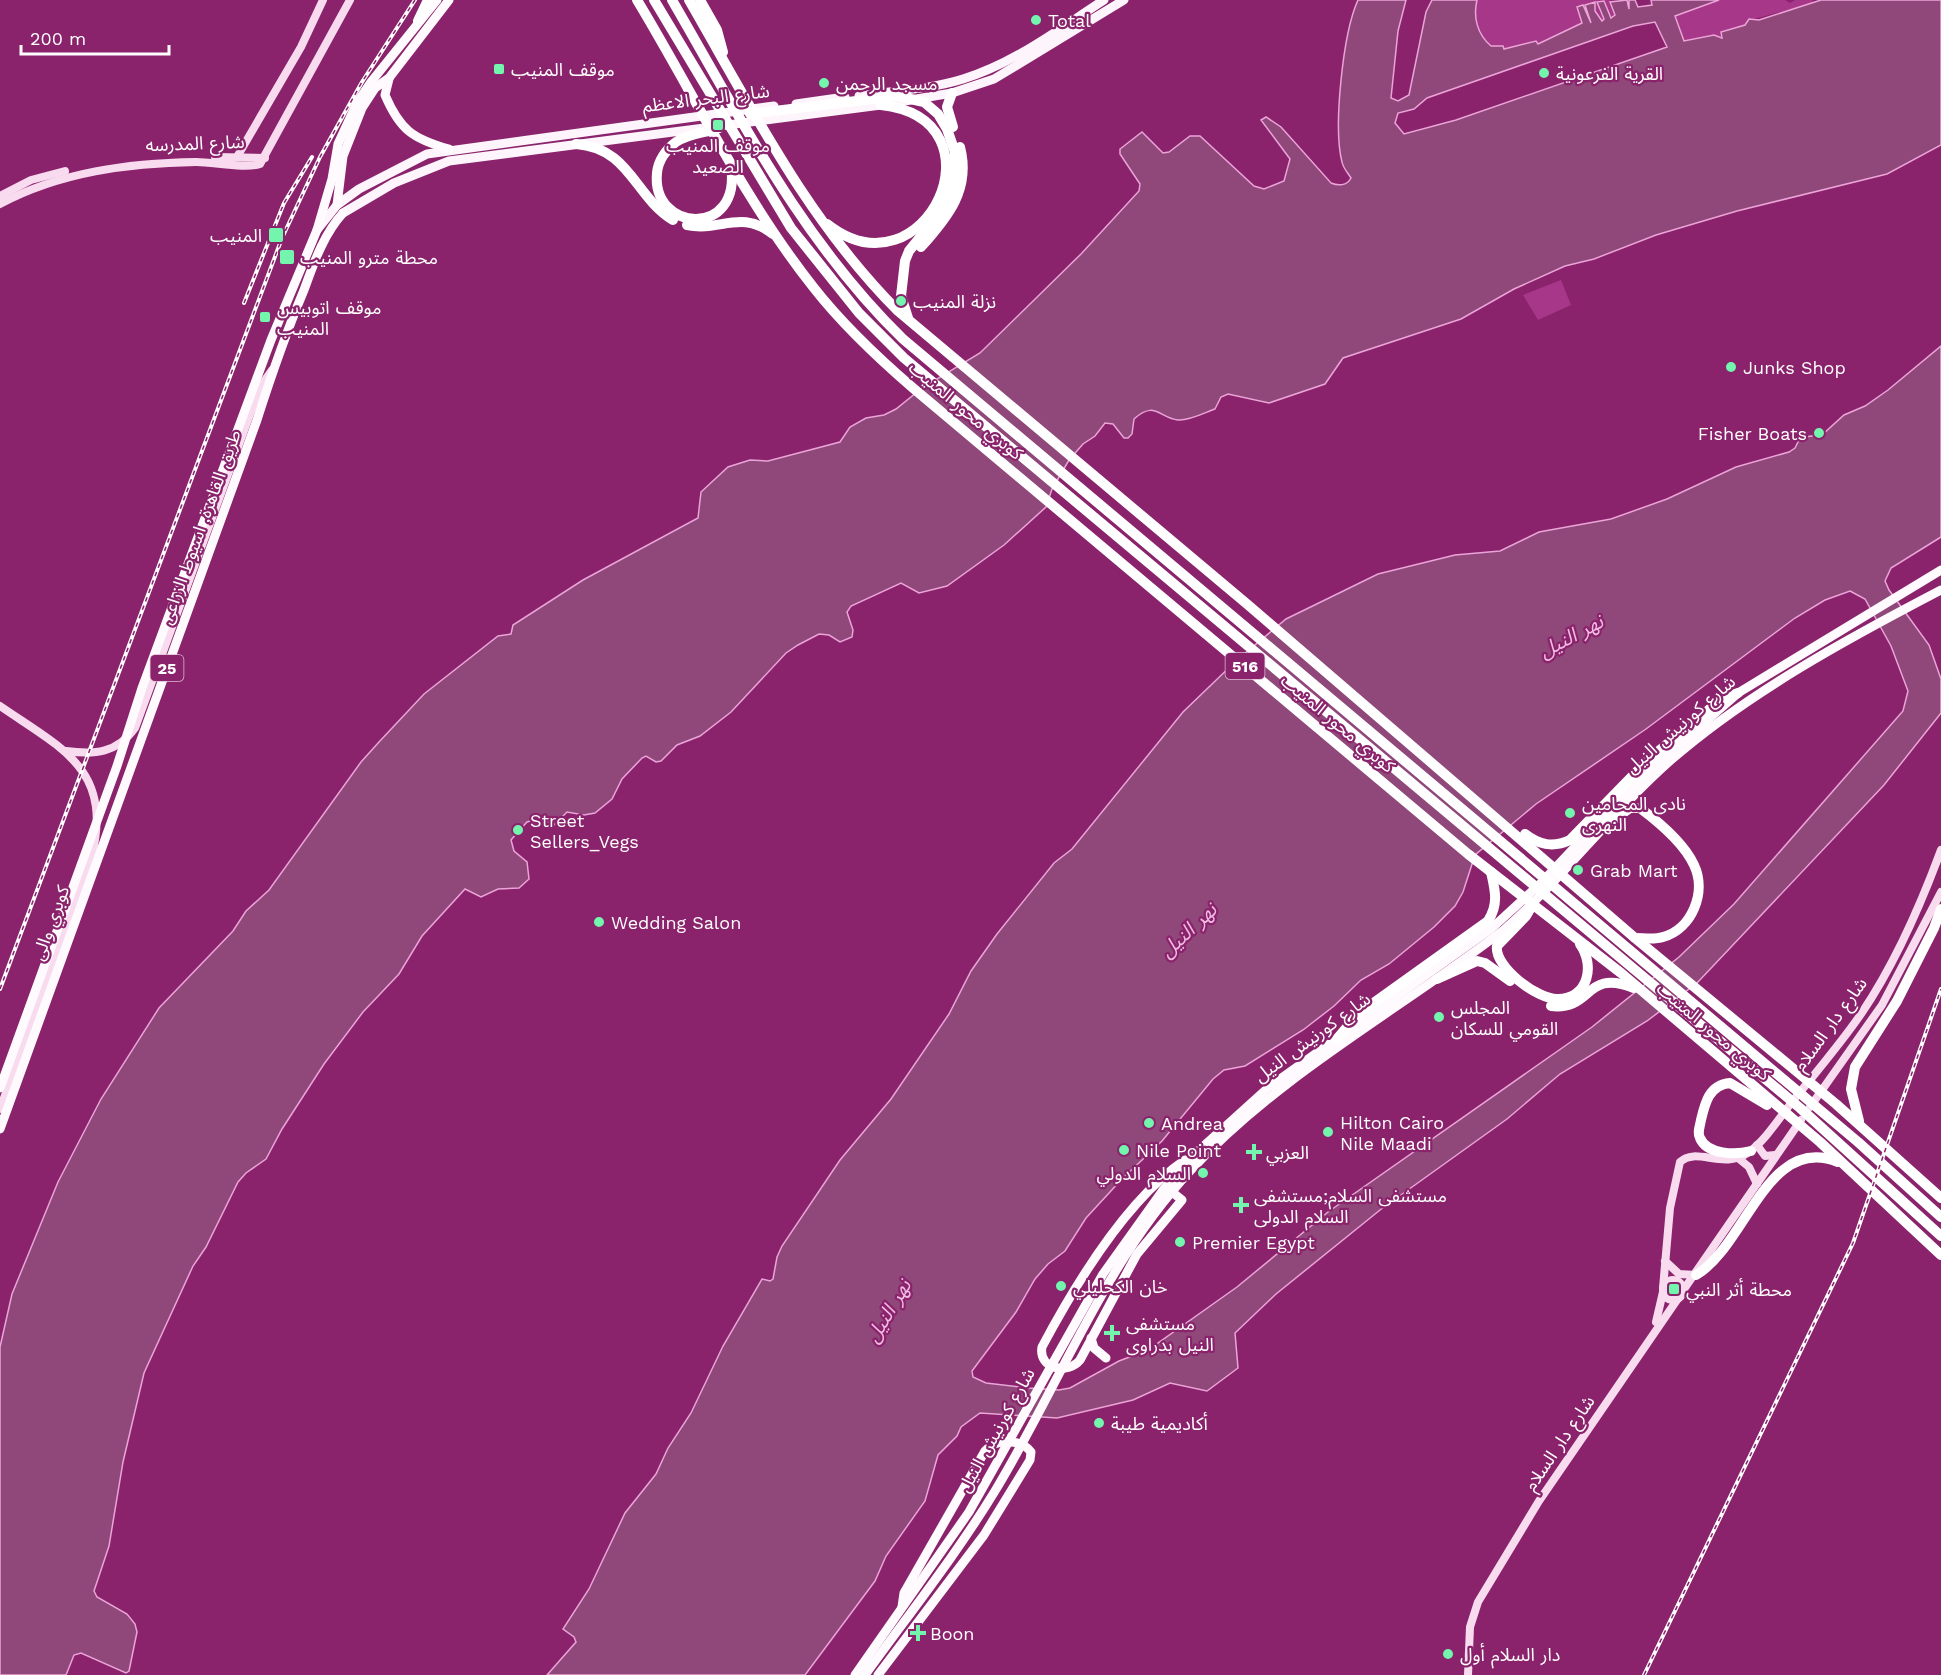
<svg xmlns="http://www.w3.org/2000/svg" width="1941" height="1675" viewBox="0 0 1941 1675" font-family="'Work Sans','Noto Sans Arabic',sans-serif">
	<style>
		.green { fill: #a73788 }
		.water { fill: #90477a; stroke: #eba4d8; stroke-width: 1.5; fill-rule: evenodd }
		.lines { fill: none; stroke-linecap: round; stroke-linejoin: round }
		.secondary { stroke: #f8dbef; stroke-width: 8 }
		.primary { stroke: #fef4fb; stroke-width: 9 }
		.trunk { stroke: #fefafd; stroke-width: 9 }
		.motorway { stroke: #fff; stroke-width: 10 }
		.rail-casing { stroke: #fff; stroke-width: 4 }
		.rail { stroke: #8a236c; stroke-width: 1.5; stroke-dasharray: 4.5; stroke-linecap: butt }
		.poi-dot { fill: #73f5ad; stroke: #8a236c; stroke-width: 2 }
		.labels { text-anchor: middle; dominant-baseline: central; stroke-width: 4.5; stroke-linejoin: round; paint-order: stroke }
		.shield { fill: #8a236c; stroke: #dcbdd3; stroke-width: 1.5 }
		.shield-label { font-size: 16px; font-weight: bold; fill: #fff }
		.poi-label { font-size: 18px; fill: #fff; stroke: #8a236c; text-anchor: start }
		.street-label { font-size: 18px; fill: #fff; stroke: #8a236c }
		.water-label { font-size: 20px; font-style: italic; fill: #f1bce3; stroke: #8a236c }
	</style>
	<rect width="100%" height="100%" fill="#8a236c"/>
	<g class="green">
		<path d="M1477 0H1610L1615 16 1610 18 1604 1 1599 10 1604 19 1601 21 1595 11V2L1585 6 1592 21 1590 23 1582 5 1577 7 1582 23 1538 44 1536 41C1526 45 1514 49 1503 49 1479 48 1473 19 1477 0Z"/>
		<polygon points="1719,0 1785,0 1790,3 1795,0 1812,0 1814,3 1750,20 1745,25 1721,32 1723,37 1714,35 1684,41 1675,16"/>
		<polygon points="1561,280 1571,305 1538,320 1523,295"/>
	</g>
	<g class="water">
		<path d="M1358 0H1406L1398 31 1391 98 1398 101 1409 95 1426 12 1432 0H1477C1473 17 1477 34 1491 46H1503L1504 49 1536 41 1538 44 1582 23 1577 7 1583 5 1591 23 1585 5 1595 2V11L1602 21 1604 19 1597 2 1604 1 1611 18 1615 15 1610 2 1627 0 1629 9V0H1635L1638 7 1652 5 1651 0H1719L1675 16 1684 41 1714 35 1722 38 1721 32 1745 25 1749 19 1759 20 1821 0H1941V145L1887 174 1737 211 1656 235 1594 259 1565 266 1514 289 1461 319 1343 358 1325 384 1269 403 1228 394 1221 397 1215 409C1204 413 1189 421 1178 420 1159 418 1155 400 1134 419L1132 434 1128 438H1124L1113 424 1105 423 1095 436 1083 444 1069 460 1052 489 1046 507 1004 545 947 586 919 593 901 583 851 606 847 612 853 630 852 637 840 642 829 635 819 634 798 645 786 653 731 712 700 736 677 745 661 761 656 762 646 756 642 758 622 779 612 799 595 813 584 815 567 812 554 825 541 818 527 822 511 840 514 851 527 862 529 879 519 888 498 889 481 897 465 889 422 936 399 974 363 1012 324 1064 282 1129 266 1159 246 1173 238 1182 206 1247 193 1266 144 1373 123 1462 109 1546 94 1591 97 1597 127 1614 135 1624 137 1632 129 1671 126 1673 81 1653 74 1655 66 1675H0V1347L12 1294 58 1182 101 1099 159 1008 233 931 246 911 269 890 361 762 379 742 424 694 498 636 511 634 513 625 583 580 698 518 701 492 728 467 750 460 768 461 840 442 850 427 866 418 884 415 896 409 922 388 980 353 1081 254 1139 191 1140 184 1120 154V149L1142 132 1163 153 1169 152 1190 136H1200L1254 186 1264 189 1284 181 1290 159 1261 120 1266 117 1281 127 1331 183C1338 186 1347 186 1351 178 1348 173 1343 168 1342 162 1333 127 1343 33 1358 0ZM1655 22 1667 47 1456 120 1404 134 1395 123 1398 113 1414 109 1427 98 1633 26Z"/>
		<path d="M1941 346V537L1891 568 1885 581 1889 590 1929 645 1941 679V713L1884 785 1697 983 1647 1021 1560 1074 1507 1119 1380 1210 1276 1294 1235 1333 1238 1368 1207 1391 1170 1383 1133 1400 1057 1418 980 1413 961 1427 957 1436 938 1455 925 1501 886 1556 875 1581 805 1675H547L576 1642 574 1637 563 1629 589 1589 625 1513 656 1474 668 1448 691 1413 723 1346 762 1279 770 1281 773 1279 777 1257 782 1246 840 1160 891 1099 949 1014 971 971 997 934 1054 863 1072 849 1183 712 1237 660 1286 619 1378 574 1455 555 1500 551 1539 532 1611 519 1667 499 1736 467 1789 452 1795 448 1800 438 1823 434 1844 415 1865 406 1888 390ZM1850 591 1865 599 1891 646 1908 691 1903 711 1734 904 1679 957 1592 1027 1328 1212 1237 1287 1148 1350 1119 1361 1070 1388 1059 1390 1028 1388 986 1383 973 1377 972 1371 1016 1312 1035 1279 1048 1264 1065 1251 1086 1218 1121 1180 1162 1141 1213 1079 1224 1070 1245 1066 1303 1030 1334 1006 1361 980 1389 964 1434 927 1455 906 1463 892 1475 855 1536 804 1646 729 1795 618 1825 600Z"/>
	</g>
	<g class="lines">
		<g class="secondary">
			<polyline points="215,157 265,158"/>
			<polyline points="237,157 301,47 323,0"/>
			<polyline points="0,196 31,180 65,171"/>
			<path d="M0 204C60 172 129 163 196 162 214 162 245 169 260 164L350 0"/>
			<path d="M0 706C61 748 113 769 92 855L0 1109"/>
			<path d="M66 751C95 755 117 753 135 728L260 387 272 370"/>
			<polyline points="1810,1107 1882,1005 1941,892"/>
			<polyline points="1757,1145 1765,1156 1775,1155"/>
			<polyline points="1738,1158 1749,1167 1757,1184"/>
			<polyline points="1665,1261 1679,1274 1696,1275"/>
			<circle cx="1673" cy="1290" r="10"/>
			<path d="M1663 1288 1670 1208 1680 1162C1697 1146 1723 1171 1749 1152 1767 1139 1781 1115 1796 1097 1818 1070 1841 1043 1861 1014 1895 964 1920 907 1941 850"/>
			<polyline points="1682,1292 1801,1120"/>
			<polyline points="1656,1322 1663,1292"/>
			<polyline points="1468,1675 1470,1627 1478,1602 1539,1501 1679,1297"/>
		</g>
		<g class="primary">
			<path d="M859 96C892 91 931 89 963 79 1015 63 1059 29 1104 0"/>
			<polyline points="796,104 845,97"/>
			<polyline points="343,213 394,183 449,161 881,105 952,93 994,79 1124,0"/>
			<polyline points="317,230 337,205 359,189 427,154 774,106"/>
		</g>
		<g class="trunk">
			<path d="M389 79 385 95C400 130 413 139 449 149"/>
			<polyline points="337,205 343,156 362,108 375,88 389,78 449,0"/>
			<polyline points="0,1088 117,766 142,688 271,340 317,230 332,179 338,144 357,103 371,82 437,0"/>
			<path d="M0 1129 257 420C271 376 286 333 304 290 314 263 323 235 343 213"/>
			<path d="M1172 1192 1182 1200 1137 1254 1080 1360C1068 1375 1038 1369 1042 1347 1075 1285 1127 1199 1185 1160"/>
			<polyline points="1091,1338 1094,1348 1106,1358"/>
			<polyline points="855,1675 969,1512 1103,1274 1163,1190 1197,1152 1269,1087 1492,928 1541,883 1635,783 1738,693 1941,570"/>
			<path d="M865 1675C909 1614 956 1555 995 1491 1060 1384 1104 1263 1191 1170 1281 1073 1400 1010 1505 929 1564 877 1611 813 1671 760 1749 692 1849 638 1941 590"/>
			<path d="M878 1675 984 1535 1030 1460 1031 1452C1021 1439 995 1438 985 1451L904 1593 902 1607"/>
		</g>
		<g class="motorway">
			<path d="M637 0C695 96 744 200 814 288 843 325 877 357 913 388L1468 854 1621 973 1820 1142 1941 1255"/>
			<polyline points="654,0 791,228 859,313 904,358 1800,1108 1941,1236"/>
			<path d="M672 0C741 119 803 242 903 339L1858 1142 1941 1217"/>
			<path d="M689 0C752 109 808 221 898 311L1247 604 1635 938 1836 1104 1941 1198"/>
			<polyline points="700,0 717,30 723,52"/>
			<polyline points="418,21 428,0"/>
			<polyline points="952,93 947,107 953,127"/>
			<polyline points="750,114 897,96 924,102 938,114 947,129 955,152 954,182 943,209 909,251 905,261 901,296 908,318"/>
			<path d="M719 128C705 133 689 133 676 142 666 149 658 161 657 173 651 232 742 239 731 166"/>
			<path d="M576 144C630 148 634 196 673 220"/>
			<path d="M827 224C925 301 1009 119 881 105"/>
			<path d="M687 225C720 232 741 209 773 234"/>
			<path d="M921 247C948 217 971 189 960 147"/>
			<path d="M1606 825 1630 808H1640C1660 823 1684 843 1694 865 1707 892 1692 929 1663 937 1654 940 1644 938 1635 938"/>
			<path d="M1525 834C1539 845 1553 848 1570 840L1650 758 1723 698 1738 693"/>
			<path d="M1533 904 1526 916 1497 946C1494 967 1538 1000 1558 999 1589 998 1595 965 1580 944"/>
			<polyline points="1437,979 1477,961 1485,963 1510,981"/>
			<path d="M1551 1006C1593 1011 1584 968 1634 988"/>
			<path d="M1337 1039 1358 1014 1488 921C1499 904 1495 890 1491 872"/>
			<polyline points="1859,1121 1851,1089 1855,1067 1897,1001 1934,928 1941,909"/>
			<path d="M1751 1151C1736 1155 1707 1155 1700 1138 1697 1133 1700 1126 1701 1120 1705 1103 1709 1085 1730 1083L1767 1105"/>
			<path d="M1696 1275C1746 1246 1767 1133 1838 1162"/>
		</g>
		<g class="rail-casing">
			<g id="rail">
				<polyline points="244,303 284,203 312,157"/>
				<polyline points="0,989 282,238 320,157 362,82 415,0"/>
				<polyline points="1644,1675 1853,1243 1941,989"/>
			</g>
		</g>
		<use href="#rail" class="rail"/>
	</g>
	<g class="poi-dot">
		<circle cx="1036" cy="20" r="6"/>
		<rect x="493" y="63" width="12" height="12" rx="3"/>
		<circle cx="1544" cy="73" r="6"/>
		<circle cx="824" cy="83" r="6"/>
		<rect x="712" y="119" width="12" height="12" rx="3"/>
		<rect x="268" y="227" width="16" height="16" rx="3"/>
		<rect x="279" y="249" width="16" height="16" rx="3"/>
		<circle cx="901" cy="301" r="6"/>
		<rect x="259" y="311" width="12" height="12" rx="3"/>
		<circle cx="1731" cy="367" r="6"/>
		<circle cx="1819" cy="433" r="6"/>
		<circle cx="1570" cy="813" r="6"/>
		<circle cx="518" cy="830" r="6"/>
		<circle cx="1578" cy="870" r="6"/>
		<circle cx="599" cy="922" r="6"/>
		<circle cx="1439" cy="1017" r="6"/>
		<circle cx="1149" cy="1123" r="6"/>
		<circle cx="1328" cy="1132" r="6"/>
		<circle cx="1124" cy="1150" r="6"/>
		<path d="M1251 1143h6v6h6v6h-6v6h-6v-6h-6v-6h6z"/>
		<circle cx="1203" cy="1173" r="6"/>
		<path d="M1238 1196h6v6h6v6h-6v6h-6v-6h-6v-6h6z"/>
		<circle cx="1180" cy="1242" r="6"/>
		<circle cx="1061" cy="1286" r="6"/>
		<rect x="1668" y="1283" width="12" height="12" rx="3"/>
		<path d="M1109 1324h6v6h6v6h-6v6h-6v-6h-6v-6h6z"/>
		<circle cx="1099" cy="1423" r="6"/>
		<path d="M915 1624h6v6h6v6h-6v6h-6v-6h-6v-6h6z"/>
		<circle cx="1448" cy="1654" r="6"/>
	</g>
	<g class="labels">
		<g class="shield">
			<rect x="1225.5" y="653" width="39" height="26" rx="4.5"/>
			<rect x="150.5" y="655" width="33" height="26" rx="4.5"/>
		</g>
		<g class="shield-label">
			<text x="1245" y="666">516</text>
			<text x="167" y="668">25</text>
		</g>
		<g class="poi-label">
			<text x="1048" y="20">Total</text>
			<text x="511" y="69">موقف المنيب</text>
			<text x="1556" y="73">القرية الفرعونية</text>
			<text x="836" y="83">مسجد الرحمن</text>
			<text x="718" y="145" text-anchor="middle">موقف المنيب<tspan x="718" dy="21">الصعيد</tspan></text>
			<text x="262" y="235" text-anchor="end">المنيب</text>
			<text x="300" y="257">محطة مترو المنيب</text>
			<text x="913" y="301">نزلة المنيب</text>
			<text x="277" y="307">موقف اتوبيس<tspan x="277" dy="21">المنيب</tspan></text>
			<text x="1743" y="367">Junks Shop</text>
			<text x="1807" y="433" text-anchor="end">Fisher Boats</text>
			<text x="1582" y="803">نادى المحامين<tspan x="1582" dy="21">النهرى</tspan></text>
			<text x="530" y="820">Street<tspan x="530" dy="21">Sellers_Vegs</tspan></text>
			<text x="1590" y="870">Grab Mart</text>
			<text x="611" y="922">Wedding Salon</text>
			<text x="1451" y="1007">المجلس<tspan x="1451" dy="21">القومي للسكان</tspan></text>
			<text x="1340" y="1122">Hilton Cairo<tspan x="1340" dy="21">Nile Maadi</tspan></text>
			<text x="1161" y="1123">Andrea</text>
			<text x="1136" y="1150">Nile Point</text>
			<text x="1266" y="1152">العزبي</text>
			<text x="1191" y="1173" text-anchor="end">السلام الدولي</text>
			<text x="1254" y="1195">مستشفى السلام;مستشفى<tspan x="1254" dy="21">السلام الدولى</tspan></text>
			<text x="1192" y="1242">Premier Egypt</text>
			<text x="1073" y="1286">خان الكحليلي</text>
			<text x="1686" y="1289">محطة أثر النبي</text>
			<text x="1126" y="1323">مستشفى<tspan x="1126" dy="21">النيل بدراوى</tspan></text>
			<text x="1111" y="1423">أكاديمية طيبة</text>
			<text x="930" y="1633">Boon</text>
			<text x="1460" y="1654">دار السلام أول</text>
		</g>
		<g class="street-label">
			<text transform="translate(706 98) rotate(-7)">شارع البحر الاعظم</text>
			<text transform="translate(195 143) rotate(-2)">شارع المدرسه</text>
			<text transform="translate(966 410) rotate(40)">كوبري محور المنيب</text>
			<text transform="translate(200 527) rotate(-70)">طريق القاهرة, اسيوط الزراعى</text>
			<text transform="translate(1338 723) rotate(40)">كوبري محور المنيب</text>
			<text transform="translate(1680 724) rotate(-41)">شارع كورنيش النيل</text>
			<text transform="translate(50 923) rotate(-70)">كوبري والى</text>
			<text transform="translate(1830 1024) rotate(-54)">شارع دار السلام</text>
			<text transform="translate(1714 1031) rotate(40)">كوبري محور المنيب</text>
			<text transform="translate(1312 1037) rotate(-36)">شارع كورنيش النيل</text>
			<text transform="translate(996 1430) rotate(-61)">شارع كورنيش النيل</text>
			<text transform="translate(1559 1443) rotate(-56)">شارع دار السلام</text>
		</g>
		<g class="water-label">
			<text transform="translate(1571 636) rotate(-28)">نهر النيل</text>
			<text transform="translate(1188 930) rotate(-43)">نهر النيل</text>
			<text transform="translate(888 1311) rotate(-59)">نهر النيل</text>
		</g>
	</g>
	<path d="M21 45v9h148v-9" fill="none" stroke="#ffffff" stroke-width="3"/>
	<text x="30" y="45" font-size="18" fill="#ffffff" stroke="#8a236c" stroke-width="4.5" paint-order="stroke">200 m</text>
</svg>
